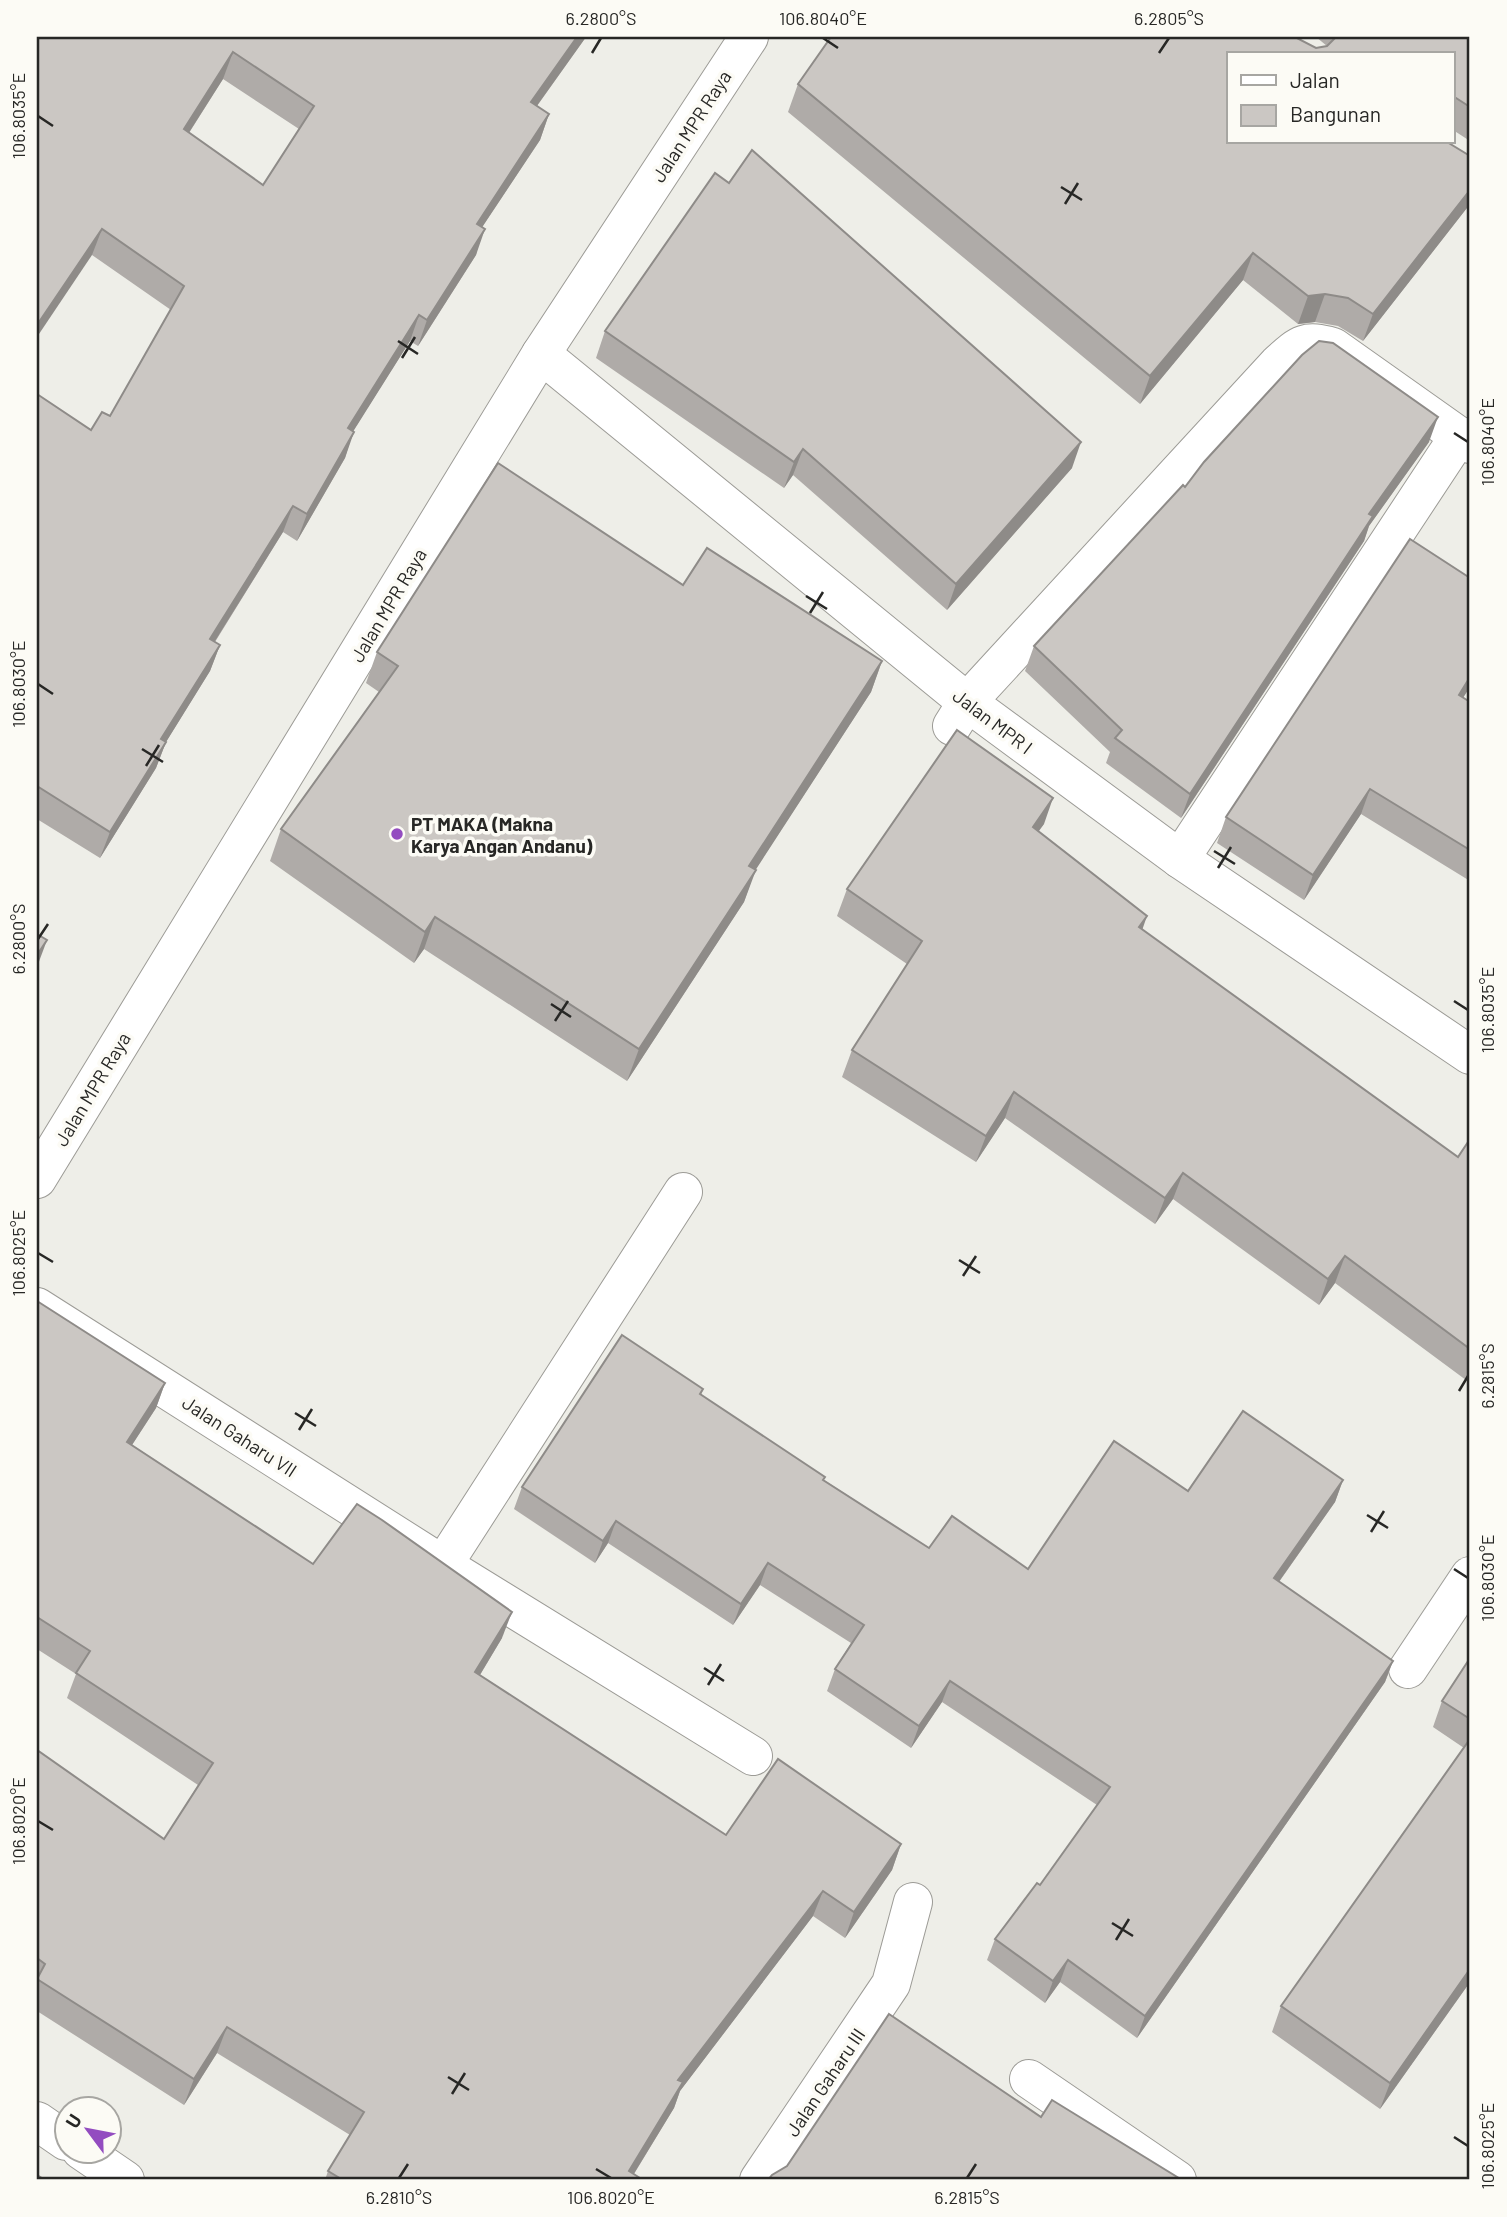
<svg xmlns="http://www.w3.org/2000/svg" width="1507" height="2217" viewBox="0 0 1507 2217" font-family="Barlow,sans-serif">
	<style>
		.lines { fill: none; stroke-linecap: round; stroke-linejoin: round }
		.street-casing { stroke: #9c9b96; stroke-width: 40 }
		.street { stroke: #fff; stroke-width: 38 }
		.wall { fill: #afaba8; fill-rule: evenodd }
		.shaded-wall { fill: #8e8b88 }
		.building { fill: #cbc7c3; stroke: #8e8b88; stroke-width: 2; fill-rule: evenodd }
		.ticks { fill: none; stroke: #272725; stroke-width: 2.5 }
		.poi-dot { fill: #934cc0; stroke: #fcfbf5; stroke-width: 2.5 }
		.labels { text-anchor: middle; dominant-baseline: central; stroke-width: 7; stroke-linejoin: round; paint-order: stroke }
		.street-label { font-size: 19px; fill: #272725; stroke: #fcfbf5 }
		.poi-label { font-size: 19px; font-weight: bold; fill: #272725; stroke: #fcfbf5; text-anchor: start }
		.neatline { fill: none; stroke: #272725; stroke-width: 2.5 }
		.ticks-label { font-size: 18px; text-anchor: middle; fill: #272725 }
	</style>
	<rect width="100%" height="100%" fill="#eeeee8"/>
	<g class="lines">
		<g class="street-casing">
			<g id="street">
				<polyline points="541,354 967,702 1180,859 1470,1055"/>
				<path d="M952 726 967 702 1278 364C1300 344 1304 339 1333 347L1470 444"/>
				<polyline points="1180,859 1459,436"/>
				<polyline points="37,1179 541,354 749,37"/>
				<polyline points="37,1307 443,1565 753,1756"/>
				<polyline points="443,1565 683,1192"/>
				<polyline points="1408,1669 1470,1576"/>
				<polyline points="1029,2079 1177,2180"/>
				<polyline points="37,2121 66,2141"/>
				<polyline points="81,2150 125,2180"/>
				<polyline points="759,2180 891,1984 913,1902"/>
			</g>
		</g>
		<use href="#street" class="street"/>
	</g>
	<g class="wall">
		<path d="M37 37H586L537 106 549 114 540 140 482 227 476 255 418 346 410 341 353 431 345 458 297 541 283 532 215 642 220 645 210 671 166 742 156 768 100 858 37 819V394L91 430 110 416 171 310 92 255ZM223 79 299 129 263 185 189 133Z"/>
		<polygon points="831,37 1295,37 1316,48 1327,46 1316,37 1470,37 1470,141 1453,130 1453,54 1229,54 1229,142 1447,142 1470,156 1470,204 1363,341 1338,326 1315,322 1298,324 1243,280 1140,404 788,112 798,84"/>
		<polygon points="605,331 1072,468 947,610 793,475 784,488 596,358"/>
		<polygon points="1429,442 1369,526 1364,541 1181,818 1106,763 1110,752 1025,671 1034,646 1185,487"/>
		<polygon points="683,585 882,661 871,692 755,870 744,902 627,1081 424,949 414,963 270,861 281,829 379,692 366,683 377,652"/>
		<polygon points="1463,698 1470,702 1470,881 1361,814 1304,900 1217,843 1226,817"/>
		<polygon points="1044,824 1038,831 1142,929 1458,1157 1470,1139 1470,1383 1335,1283 1319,1305 1173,1199 1155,1224 1005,1118 976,1162 842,1077 852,1050 907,964 837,916 847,889"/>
		<polygon points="37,1301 165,1383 156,1408 132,1445 313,1564 502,1638 480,1675 726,1835 901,1844 892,1870 845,1938 813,1916 680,2091 674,2108 634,2174 643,2180 325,2180 328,2171 350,2135 217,2053 184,2105 37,2011 37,1750 164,1839 198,1785 67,1698 76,1674 37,1649"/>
		<polygon points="703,1389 701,1395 824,1480 929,1548 1028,1569 1188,1491 1343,1480 1335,1502 1279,1582 1393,1661 1385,1682 1137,2038 1060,1982 1045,2003 987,1960 995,1939 1040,1885 1097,1805 942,1702 911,1748 827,1691 835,1669 851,1643 760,1585 733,1625 608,1543 595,1563 514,1509 522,1487"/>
		<polygon points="1470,1658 1470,1982 1380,2109 1272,2032 1281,2006 1464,1748 1433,1727 1442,1701"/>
	</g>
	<g class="shaded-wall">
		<polygon points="577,37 586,37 521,128 531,102"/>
		<polygon points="233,52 223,79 174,156 184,129"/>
		<polygon points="549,114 540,140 467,250 477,224"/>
		<polygon points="1470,190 1470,204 1363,341 1373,314"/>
		<polygon points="102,229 92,255 37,337 37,325"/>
		<polygon points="485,229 476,255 418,346 427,320"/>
		<polygon points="1253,253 1243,280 1140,404 1150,376"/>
		<polygon points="1325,294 1315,322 1298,324 1308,296"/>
		<polygon points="419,315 410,341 339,454 348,428"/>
		<polygon points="1438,417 1429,442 1369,526 1364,541 1181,818 1190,794 1369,514"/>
		<polygon points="354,432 345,458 297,541 307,514"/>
		<polygon points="1081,442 1072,468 947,610 956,584"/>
		<polygon points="803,449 793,475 784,488 794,462"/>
		<polygon points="293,506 283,532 200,665 210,639"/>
		<polygon points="220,645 210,671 166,742 156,768 100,858 110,832 161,739"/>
		<polygon points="882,661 871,692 738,897 749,866"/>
		<polygon points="1470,677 1470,687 1449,720 1459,695"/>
		<polygon points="1370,789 1361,814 1304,900 1313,875"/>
		<polygon points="1053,798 1044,824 1023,853 1033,827"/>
		<polygon points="756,870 744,902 627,1081 639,1049"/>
		<polygon points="1147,916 1138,942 1139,927"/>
		<polygon points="435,917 424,949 414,963 425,932"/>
		<polygon points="47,940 37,967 37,955"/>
		<polygon points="1014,1092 1005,1118 976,1162 986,1136"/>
		<polygon points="1183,1173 1173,1199 1155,1224 1165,1198"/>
		<polygon points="1345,1256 1335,1283 1319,1305 1328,1279"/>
		<polygon points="165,1383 156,1408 117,1468 127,1442"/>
		<polygon points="1343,1480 1335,1502 1266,1600 1274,1578"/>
		<polygon points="616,1521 608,1543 595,1563 603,1541"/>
		<polygon points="768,1563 760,1585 733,1625 741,1604"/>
		<polygon points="512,1612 502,1638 466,1698 475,1672"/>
		<polygon points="1393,1661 1385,1682 1137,2038 1145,2016"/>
		<polygon points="950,1681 942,1702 911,1748 919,1726"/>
		<polygon points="901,1844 892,1870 845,1938 854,1912"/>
		<polygon points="823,1891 813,1916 680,2091 674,2108 630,2180 629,2171 678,2080"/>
		<polygon points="1068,1960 1060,1982 1045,2003 1053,1981"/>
		<polygon points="1470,1969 1470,1982 1380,2109 1390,2083"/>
		<polygon points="227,2027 217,2053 184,2105 194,2079"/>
	</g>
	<g class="building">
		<path d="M37 37H577L531 102 549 114 477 224 485 229 427 320 419 315 348 428 354 432 307 514 293 506 210 639 220 645 161 739 166 742 110 832 37 786V394L91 430 102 412 110 416 184 286 102 229 37 325ZM233 52 314 106 263 185 184 129Z"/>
		<polygon points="831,37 1295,37 1316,48 1327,46 1336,37 1470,37 1470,107 1453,96 1453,54 1229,54 1229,142 1447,142 1470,156 1470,190 1373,314 1348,298 1325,294 1308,296 1253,253 1150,376 798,84"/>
		<polygon points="752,150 1081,442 956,584 803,449 794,462 605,331 715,173 729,183"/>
		<polygon points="1319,341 1333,343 1438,417 1369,514 1373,516 1190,794 1115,738 1122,730 1034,646 1183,485 1185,487 1204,462 1302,355"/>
		<polygon points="498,463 683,585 707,548 882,661 749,866 756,870 639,1049 435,917 425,932 281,829 398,666 377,652"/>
		<polygon points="1410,539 1470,578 1470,677 1459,695 1470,702 1470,850 1370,789 1313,875 1226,817"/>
		<polygon points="957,730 1053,798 1033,827 1147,916 1139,927 1458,1157 1470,1139 1470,1349 1345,1256 1328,1279 1183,1173 1165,1198 1014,1092 986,1136 852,1050 922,941 847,889"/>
		<polygon points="37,934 47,940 37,955"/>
		<polygon points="37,1301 165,1383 127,1442 313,1564 357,1504 382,1520 512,1612 475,1672 726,1835 778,1759 901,1844 854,1912 823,1891 678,2080 683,2082 629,2171 643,2180 343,2180 328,2171 364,2112 227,2027 194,2079 37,1979 45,1964 37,1958 37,1750 164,1839 213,1763 76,1673 90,1651 37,1617"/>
		<polygon points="622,1335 703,1389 700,1394 825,1477 823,1480 929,1548 952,1516 1028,1569 1114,1441 1188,1491 1243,1411 1343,1480 1274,1578 1393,1661 1145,2016 1068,1960 1053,1981 995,1939 1037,1883 1040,1885 1110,1787 950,1681 919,1726 835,1669 864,1625 768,1563 741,1604 616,1521 603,1541 522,1487"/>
		<polygon points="1470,1658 1470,1719 1442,1701"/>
		<polygon points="1470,1739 1470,1969 1390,2083 1281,2006"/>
		<polygon points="889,2014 1041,2117 1052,2100 1182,2180 768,2180 772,2175 787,2166"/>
		<polygon points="37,2175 45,2180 37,2180"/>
	</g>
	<path class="ticks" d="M823 38 838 48M592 53 601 38M1159 53 1169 38M38 116 53 126M1061 187 1082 200M1065 204 1078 183M398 341 418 354M402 358 415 337M1454 433 1468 442M806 596 827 609M810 613 823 592M38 684 53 694M142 749 163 762M146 766 159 745M1214 851 1235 864M1218 868 1231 847M38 939 48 924M1454 1001 1468 1010M551 1004 571 1017M555 1021 568 1001M38 1253 53 1262M959 1260 980 1273M963 1276 976 1256M1459 1391 1468 1376M295 1413 316 1426M299 1430 312 1409M1367 1515 1388 1528M1371 1532 1384 1511M1454 1569 1468 1578M704 1668 724 1681M708 1685 721 1664M38 1821 53 1830M1112 1923 1133 1936M1116 1940 1129 1919M448 2077 469 2090M452 2094 465 2073M1454 2137 1468 2146M596 2169 611 2178M399 2178 408 2164M967 2178 976 2164"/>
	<circle class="poi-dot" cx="397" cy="834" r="7"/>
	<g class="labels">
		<g class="street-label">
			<text transform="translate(691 126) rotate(-57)">Jalan MPR Raya</text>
			<text transform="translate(388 605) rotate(-59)">Jalan MPR Raya</text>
			<text transform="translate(993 721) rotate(37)">Jalan MPR I</text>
			<text transform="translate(92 1089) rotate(-59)">Jalan MPR Raya</text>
			<text transform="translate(240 1436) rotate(33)">Jalan Gaharu VII</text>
			<text transform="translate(825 2082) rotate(-56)">Jalan Gaharu III</text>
		</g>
		<g class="poi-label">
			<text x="411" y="823">PT MAKA (Makna<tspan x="411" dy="22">Karya Angan Andanu)</tspan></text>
		</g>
	</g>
	<rect width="1507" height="2217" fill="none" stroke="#fcfbf5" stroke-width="77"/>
	<rect x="1227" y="52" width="228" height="91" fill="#fcfbf5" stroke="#a7a6a2" stroke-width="2"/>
	<rect x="1241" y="75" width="35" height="10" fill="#ffffff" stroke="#a7a6a2" stroke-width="2"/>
	<text x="1290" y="88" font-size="21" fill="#272725">Jalan</text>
	<rect x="1241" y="105" width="35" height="21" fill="#cbc7c3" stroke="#a7a6a2" stroke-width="2"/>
	<text x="1290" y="122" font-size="21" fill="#272725">Bangunan</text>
	<g transform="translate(88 2130) rotate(302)"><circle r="33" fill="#fcfbf5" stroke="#a7a6a2" stroke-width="2"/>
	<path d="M0-5L12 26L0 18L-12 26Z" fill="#934cc0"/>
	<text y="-10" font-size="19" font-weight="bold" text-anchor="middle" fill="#272725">U</text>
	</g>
	<rect x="38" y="38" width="1430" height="2140" class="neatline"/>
	<g class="ticks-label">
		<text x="601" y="25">6.2800°S</text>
		<text x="823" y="25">106.8040°E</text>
		<text x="1169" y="25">6.2805°S</text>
		<text transform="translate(19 116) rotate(-90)" y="6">106.8035°E</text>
		<text transform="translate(1488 442) rotate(-90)" y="6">106.8040°E</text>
		<text transform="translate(19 684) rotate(-90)" y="6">106.8030°E</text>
		<text transform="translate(19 939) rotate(-90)" y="6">6.2800°S</text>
		<text transform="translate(1488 1010) rotate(-90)" y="6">106.8035°E</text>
		<text transform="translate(19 1253) rotate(-90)" y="6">106.8025°E</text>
		<text transform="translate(1488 1376) rotate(-90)" y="6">6.2815°S</text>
		<text transform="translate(1488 1578) rotate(-90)" y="6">106.8030°E</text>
		<text transform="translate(19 1821) rotate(-90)" y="6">106.8020°E</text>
		<text transform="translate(1488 2146) rotate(-90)" y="6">106.8025°E</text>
		<text x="399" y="2204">6.2810°S</text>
		<text x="611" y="2204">106.8020°E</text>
		<text x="967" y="2204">6.2815°S</text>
	</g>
</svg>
